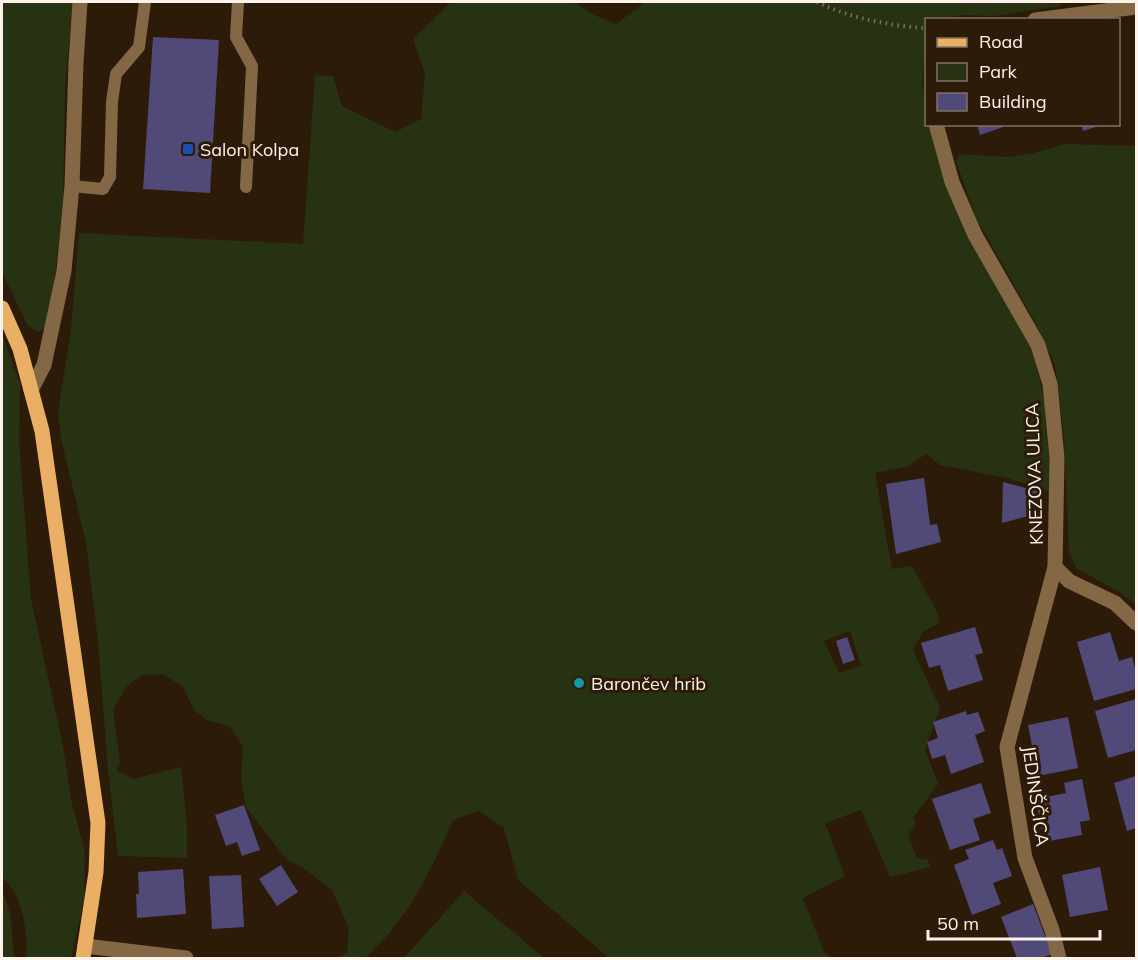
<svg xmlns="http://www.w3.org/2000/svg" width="1138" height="960" viewBox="0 0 1138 960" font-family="Mulish,sans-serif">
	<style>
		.green { fill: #273212; fill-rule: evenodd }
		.building { fill: #514977 }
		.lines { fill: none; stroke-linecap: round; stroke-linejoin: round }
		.path { stroke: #7e6f61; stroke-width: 4; stroke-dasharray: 1.5 4.5; stroke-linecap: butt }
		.lane { stroke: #846745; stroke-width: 12 }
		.street { stroke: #846745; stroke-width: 15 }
		.primary { stroke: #ebae65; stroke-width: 15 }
		.transit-dot { fill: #1a4fb4; stroke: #2d1b09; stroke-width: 2 }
		.culture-dot { fill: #0f9aa8; stroke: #2d1b09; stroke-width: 2 }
		.labels { text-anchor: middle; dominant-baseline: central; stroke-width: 6; stroke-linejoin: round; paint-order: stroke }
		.poi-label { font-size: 18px; fill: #fdf3ea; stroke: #2d1b09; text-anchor: start }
		.street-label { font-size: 18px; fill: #fdf3ea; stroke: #2d1b09 }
	</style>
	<rect width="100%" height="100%" fill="#2d1b09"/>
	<g class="green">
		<polygon points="2,2 73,2 65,88 63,204 51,310 46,327 38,332 28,326 2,272"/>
		<path d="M451 2H574L594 15 616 24 640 6 643 2H1060L1061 6 994 16 963 15 955 16 949 19 926 20V47L922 84 926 103V124L933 125 936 145 969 240 1033 348 1044 401 1052 492 1003 477 940 465 926 454 906 467 875 473 892 569 912 566 936 610 940 622 923 632 913 650 940 708 925 749 938 784 913 818 916 825 908 834 917 858 928 860 930 867 890 877 861 810 825 823 845 876 803 898 824 952 831 958H609L518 880 504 828 479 811 453 820C431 871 407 921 365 958H338L347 952 349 928 332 890 302 867 286 859 246 807 241 778 243 746 229 726 207 720 194 710 183 687 164 674 142 675 127 686 113 709 120 763 116 770 133 779 181 767 187 824V858L118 856 108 771 98 641 86 542 61 439 58 412 71 331 79 233 303 244 315 75 333 76 342 106 395 132 421 119 425 74 413 39ZM850 631 861 666 839 673 824 641Z"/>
		<polygon points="1066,144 1136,146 1136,604 1121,593 1077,569 1069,553 1064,437 1055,365 1035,322 976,218 956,161 960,154 1009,157 1034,153"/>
		<path d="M2 333 20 384 19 441 31 599 63 746 72 804 85 851 84 901 71 958H27C27 932 24 895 2 878Z"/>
		<polygon points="464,891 544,958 404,958"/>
		<path d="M2 892C13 911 12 937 14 958H2Z"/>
	</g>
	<g class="building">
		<polygon points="153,37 219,40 210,193 143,189"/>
		<polygon points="977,124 1009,124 1009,125 980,135"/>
		<polygon points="1081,124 1102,124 1102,125 1083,131"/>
		<polygon points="924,478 930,525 937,524 941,542 896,554 886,484"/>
		<polygon points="1003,482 1041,492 1040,513 1002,523"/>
		<polygon points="975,627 983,653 975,655 983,680 948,691 940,665 929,668 921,643"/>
		<polygon points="1110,632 1119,661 1132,657 1136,672 1136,689 1094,701 1077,642"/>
		<polygon points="847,637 855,660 843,664 836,641"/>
		<polygon points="1136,699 1136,750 1108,758 1095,711"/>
		<polygon points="966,711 967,715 978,712 985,731 975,735 984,762 951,774 945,755 932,759 927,742 938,738 933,722"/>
		<polygon points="1068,717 1078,768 1038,776 1028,725"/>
		<polygon points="1136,776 1136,828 1127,831 1114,783"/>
		<polygon points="1082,779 1090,820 1080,822 1082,835 1044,842 1036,799 1066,793 1064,783"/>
		<polygon points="981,783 991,813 973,819 980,840 950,850 932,799"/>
		<polygon points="244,805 260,850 242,856 237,842 226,846 215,815"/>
		<polygon points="993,840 997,850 1002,848 1012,876 993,883 1001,904 972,915 954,865 969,859 965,850"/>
		<polygon points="281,865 298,892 277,906 259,879"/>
		<polygon points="1100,867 1108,910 1070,917 1062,875"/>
		<polygon points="183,869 186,914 137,918 136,894 139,894 138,872"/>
		<polygon points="241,875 244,927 212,929 209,876"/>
		<polygon points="1033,904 1052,954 1042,958 1017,958 1001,917"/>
	</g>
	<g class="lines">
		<path class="path" d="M817 2C850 18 890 26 926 28"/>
		<g class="lane">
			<polyline points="238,2 236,37 252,66 246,187"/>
			<polyline points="72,186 103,189 110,177 112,102 116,74 139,47 145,2"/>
		</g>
		<g class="street">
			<polyline points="1035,20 1136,7"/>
			<polyline points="936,124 952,182 975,235 1038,345 1050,384 1057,458 1055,567 1007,747 1025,858 1052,930 1059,958"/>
			<polyline points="31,390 44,365 64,271 72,186 76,63 80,2"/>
			<polyline points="1055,567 1069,581 1115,603 1136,623"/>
			<polyline points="85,946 186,958"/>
		</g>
		<polyline class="primary" points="2,308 20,349 42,431 98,823 96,872 83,958"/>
	</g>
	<rect class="transit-dot" x="182" y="143" width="12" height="12" rx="3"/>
	<circle class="culture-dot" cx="579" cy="683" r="6"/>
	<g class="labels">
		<g class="poi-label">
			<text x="200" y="149">Salon Kolpa</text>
			<text x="591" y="683">Barončev hrib</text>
		</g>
		<g class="street-label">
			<text transform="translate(1034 474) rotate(-92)">KNEZOVA ULICA</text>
			<text transform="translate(1036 796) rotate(82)">JEDINŠČICA</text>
		</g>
	</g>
	<rect width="1138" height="960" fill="none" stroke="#fdf3ea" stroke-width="6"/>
	<rect x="925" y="18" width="195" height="108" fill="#2d1b09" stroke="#807163" stroke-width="1.5"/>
	<rect x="937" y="38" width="30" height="9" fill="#ebae65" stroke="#807163" stroke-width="1.5"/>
	<text x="979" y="48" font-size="18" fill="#fdf3ea">Road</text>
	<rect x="937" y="63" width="30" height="18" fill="#273212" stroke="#807163" stroke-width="1.5"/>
	<text x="979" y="78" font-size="18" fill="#fdf3ea">Park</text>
	<rect x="937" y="93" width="30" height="18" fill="#514977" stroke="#807163" stroke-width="1.5"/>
	<text x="979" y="108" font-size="18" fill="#fdf3ea">Building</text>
	<path d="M928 930v9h172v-9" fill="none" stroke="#fdf3ea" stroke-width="3"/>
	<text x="937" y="930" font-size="18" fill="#fdf3ea" stroke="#2d1b09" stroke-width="4.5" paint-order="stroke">50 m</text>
</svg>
